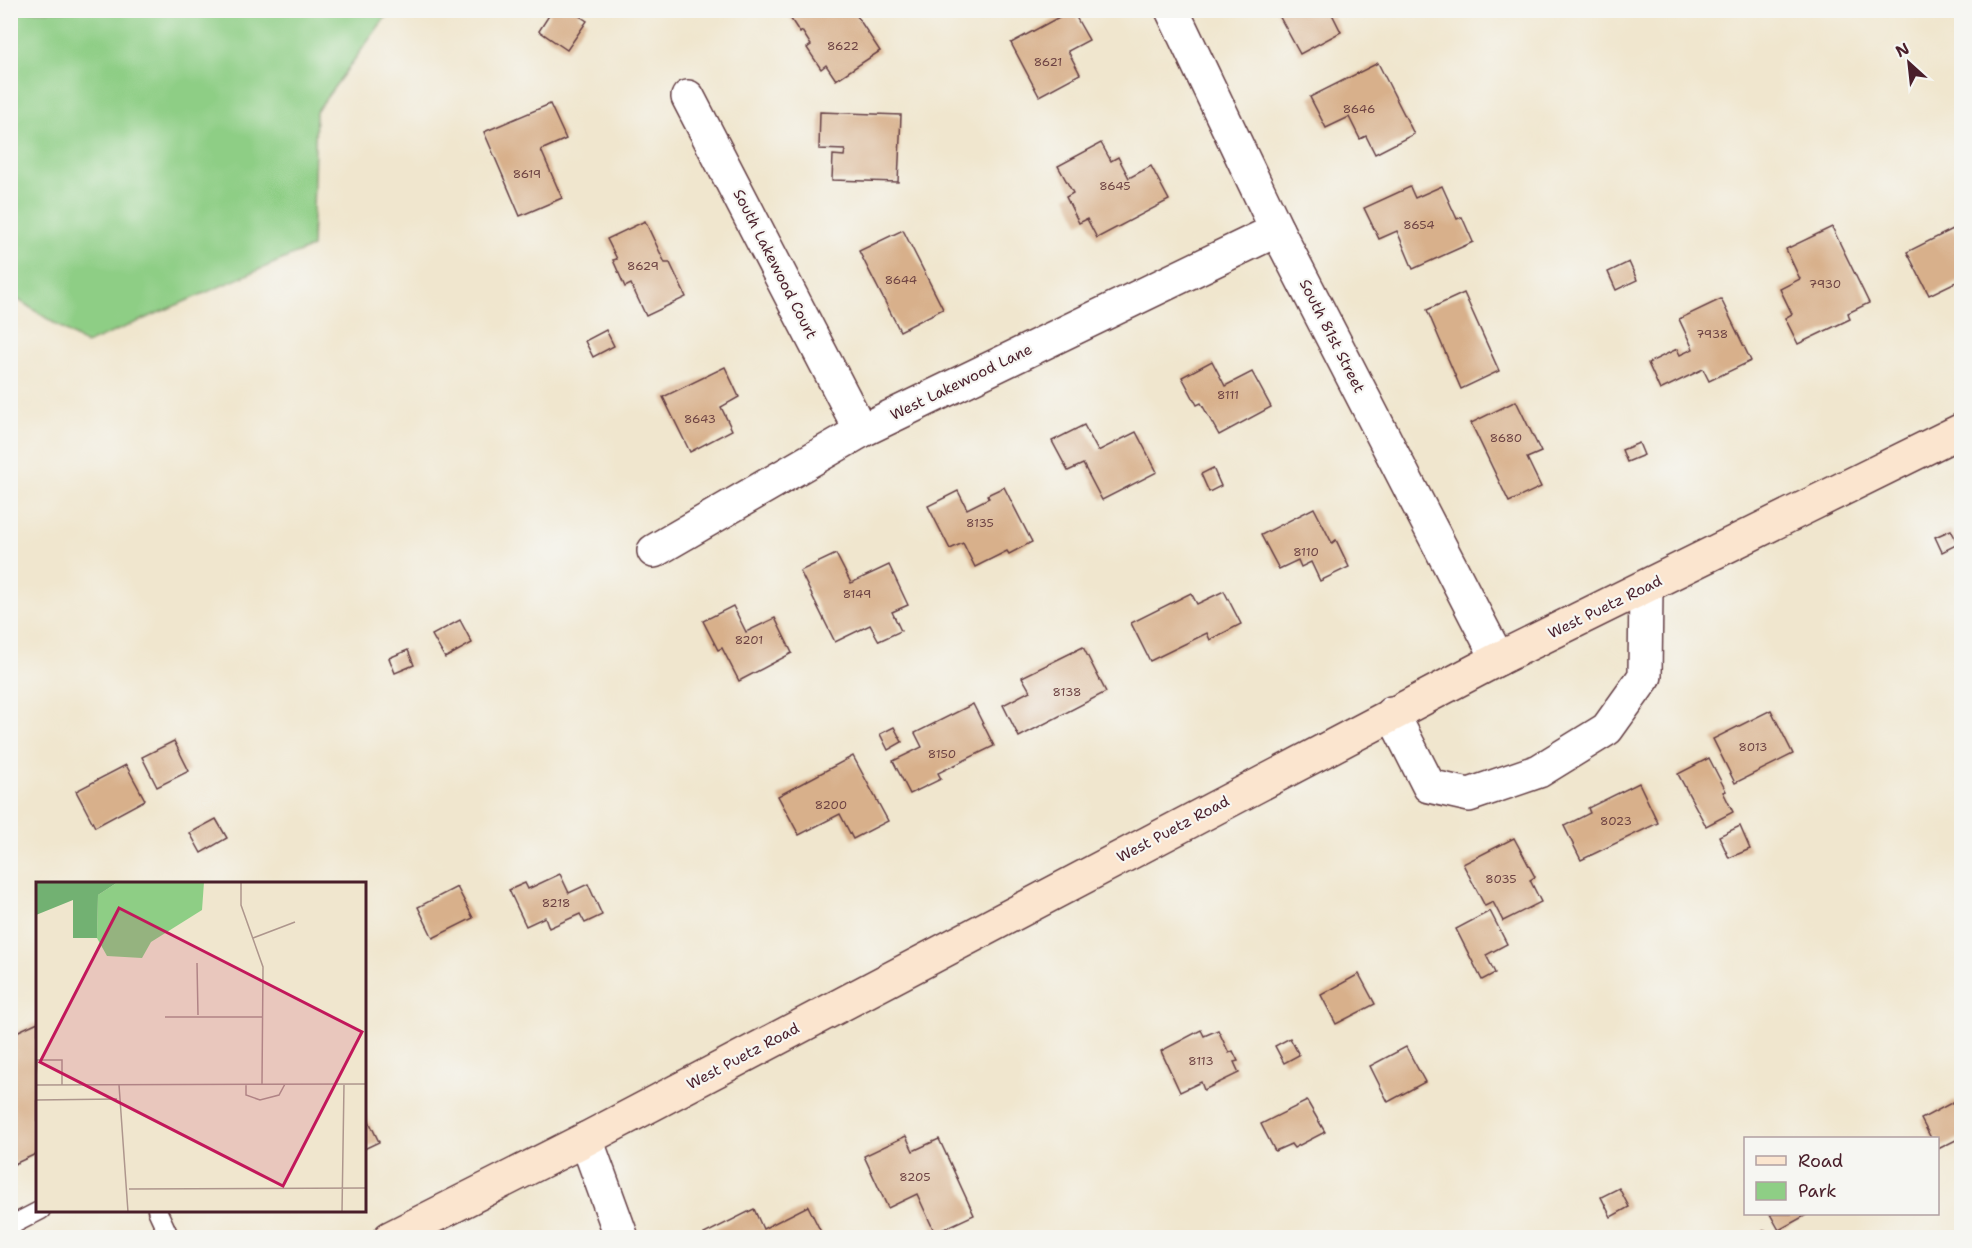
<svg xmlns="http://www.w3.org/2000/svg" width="1972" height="1248" viewBox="0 0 1972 1248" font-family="'Shantell Sans',sans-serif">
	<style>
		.green { fill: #8ece85; stroke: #6c7658; stroke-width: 1.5 }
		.building { fill: #d8b08b }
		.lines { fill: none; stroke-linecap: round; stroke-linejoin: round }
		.lane-casing { stroke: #633d43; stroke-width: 21 }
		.street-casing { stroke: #633d43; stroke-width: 36 }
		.secondary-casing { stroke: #633d43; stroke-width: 36 }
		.lane { stroke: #fff; stroke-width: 18 }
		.street { stroke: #fff; stroke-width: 33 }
		.secondary { stroke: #fbe5cf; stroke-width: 33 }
		.labels { text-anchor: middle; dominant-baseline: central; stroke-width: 4.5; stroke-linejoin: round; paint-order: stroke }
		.number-label { font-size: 12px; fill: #6e4343 }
		.street-label { font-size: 15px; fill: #4a1f2b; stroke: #f6f6f2 }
		.inset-road { fill: none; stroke: #ae968d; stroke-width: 1.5 }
		.view { fill: #c2185b; fill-opacity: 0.15; stroke: #c2185b; stroke-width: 3 }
		.inset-edge { fill: none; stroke: #4a1f2b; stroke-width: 3 }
	</style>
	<rect width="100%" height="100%" fill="#f6f6f2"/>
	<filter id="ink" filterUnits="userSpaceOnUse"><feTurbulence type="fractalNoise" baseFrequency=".0167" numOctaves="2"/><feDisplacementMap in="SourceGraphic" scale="12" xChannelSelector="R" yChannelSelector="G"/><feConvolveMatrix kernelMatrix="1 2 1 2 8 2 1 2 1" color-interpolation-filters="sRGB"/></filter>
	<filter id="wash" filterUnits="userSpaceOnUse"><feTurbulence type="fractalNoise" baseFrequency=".008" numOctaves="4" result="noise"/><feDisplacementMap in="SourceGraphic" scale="24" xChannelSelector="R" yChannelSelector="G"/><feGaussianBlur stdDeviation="1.35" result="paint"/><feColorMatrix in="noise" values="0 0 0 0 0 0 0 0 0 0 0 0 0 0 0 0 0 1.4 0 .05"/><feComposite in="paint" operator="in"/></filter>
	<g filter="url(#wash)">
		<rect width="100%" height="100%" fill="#f0e6ce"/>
		<polygon class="green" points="10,11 390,11 316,112 312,247 86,344 11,295"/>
		<g id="blocks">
			<g class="building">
				<polygon points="544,10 581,10 578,15 587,21 567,50 539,31 550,14"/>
				<polygon points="785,10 853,10 880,51 836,80 826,65 821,69 807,48 811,45 802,31 800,33"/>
				<polygon points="977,10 989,10 982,17"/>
				<polygon points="1072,10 1089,40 1068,51 1080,74 1039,96 1011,43"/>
				<polygon points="1276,10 1330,10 1341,32 1300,54"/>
				<polygon points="1378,63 1414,134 1375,154 1366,136 1360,139 1349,117 1326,128 1310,97"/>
				<polygon points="550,104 566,139 541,150 562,198 520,216 484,132"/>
				<polygon points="820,112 901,115 898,182 832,180 833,155 844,156 845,150 819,149"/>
				<polygon points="1101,143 1111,161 1118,157 1129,178 1151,166 1169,200 1097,238 1087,219 1079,223 1066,197 1073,193 1058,166"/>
				<polygon points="1442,186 1457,219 1462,217 1473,242 1413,269 1397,231 1379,239 1364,208 1410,187 1415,198"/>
				<polygon points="645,221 665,263 670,263 686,297 646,316 631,284 625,287 613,260 617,259 607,239"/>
				<polygon points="1832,227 1869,303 1848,313 1850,319 1798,344 1785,318 1792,314 1780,289 1800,279 1786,249"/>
				<polygon points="1953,229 1962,243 1962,279 1929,295 1907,252"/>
				<polygon points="903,230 943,309 900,331 859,251"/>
				<polygon points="1629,262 1637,280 1616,290 1608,272"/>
				<polygon points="1464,293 1499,371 1461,389 1427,310"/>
				<polygon points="1721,299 1751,361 1709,381 1703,369 1660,390 1648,363 1677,349 1680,355 1693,349 1679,319"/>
				<polygon points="606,330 614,346 593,357 585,341"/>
				<polygon points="1212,361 1225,386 1252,372 1271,407 1219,435 1201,403 1197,405 1182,377"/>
				<polygon points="725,367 739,397 721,407 732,430 690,452 663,397"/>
				<polygon points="1516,401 1541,452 1527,458 1541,487 1509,502 1471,423"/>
				<polygon points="1084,425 1098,451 1136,432 1157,472 1102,500 1083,464 1068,471 1052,441"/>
				<polygon points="1639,443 1644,455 1627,462 1622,450"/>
				<polygon points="1213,468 1221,486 1209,492 1201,474"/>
				<polygon points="1004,487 1032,542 1009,554 1007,551 975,567 963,543 950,549 928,506 958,491 967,509 989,498 987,495"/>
				<polygon points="1314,508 1332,543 1336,540 1349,567 1320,581 1311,562 1301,567 1298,560 1279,569 1261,535"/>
				<polygon points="1951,530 1958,544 1942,552 1935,537"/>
				<polygon points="836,554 851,583 889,565 908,605 892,612 901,631 879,641 870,625 835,642 800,571"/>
				<polygon points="1224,591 1241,624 1210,640 1207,633 1150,661 1131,623 1191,593 1197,604"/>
				<polygon points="733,606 746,632 775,618 792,653 739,681 722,648 718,650 703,621"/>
				<polygon points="460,620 472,643 445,658 432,635"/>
				<polygon points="1083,647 1106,692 1019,737 1003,705 1030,691 1022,677"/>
				<polygon points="408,650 414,665 395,673 389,658"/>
				<polygon points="973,704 994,746 938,773 941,779 910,794 893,761 922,747 915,733"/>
				<polygon points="1771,710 1793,754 1735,783 1713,739"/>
				<polygon points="894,727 902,742 888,750 880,734"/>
				<polygon points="174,741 189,771 157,787 142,757"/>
				<polygon points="853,756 888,821 853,839 840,814 799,835 778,796"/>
				<polygon points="1709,758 1726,791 1723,792 1733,812 1706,826 1678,774"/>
				<polygon points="126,765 145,800 95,827 76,791"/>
				<polygon points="1639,783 1658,823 1581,860 1564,826 1590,813 1588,808"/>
				<polygon points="216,819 227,838 201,853 190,833"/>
				<polygon points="1740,826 1750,849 1729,858 1719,836"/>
				<polygon points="1514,838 1535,877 1530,880 1541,902 1503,921 1493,902 1485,906 1463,864"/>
				<polygon points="560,874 569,893 588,884 602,915 585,923 580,914 549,928 545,917 526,926 509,890 525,883 528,889"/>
				<polygon points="457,887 473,918 433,938 418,907"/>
				<polygon points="1490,911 1507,944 1486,955 1495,973 1482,980 1456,929"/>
				<polygon points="1359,974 1375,1004 1336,1024 1321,995"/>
				<polygon points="38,1022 38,1153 10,1166 10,1035"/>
				<polygon points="1201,1030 1204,1036 1218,1030 1229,1053 1233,1051 1238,1061 1234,1062 1239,1073 1204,1090 1201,1082 1180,1092 1161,1051"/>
				<polygon points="1290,1038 1299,1055 1284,1063 1275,1046"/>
				<polygon points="1406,1047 1425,1082 1388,1102 1370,1066"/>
				<polygon points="1307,1101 1325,1132 1294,1148 1291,1144 1275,1151 1261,1124"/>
				<polygon points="1955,1101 1962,1114 1962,1137 1938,1149 1938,1138 1931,1138 1921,1119"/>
				<polygon points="364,1111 379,1142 364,1149"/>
				<polygon points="906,1136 913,1151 939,1139 974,1215 935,1233 917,1194 888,1208 864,1156"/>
				<polygon points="1619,1188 1629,1207 1611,1217 1601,1197"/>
				<polygon points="808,1206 824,1238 706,1238 704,1234 754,1209 763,1229"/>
				<polygon points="1770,1214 1808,1214 1779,1230"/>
				<polygon points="1765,1230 1769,1238 1750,1238"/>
			</g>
		</g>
	</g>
	<g filter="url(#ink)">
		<use href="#blocks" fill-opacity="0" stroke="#633d43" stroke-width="1.5"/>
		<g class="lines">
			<g class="lane-casing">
				<g id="lane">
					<polyline points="157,1210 170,1238"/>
					<polyline points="10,1226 41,1210"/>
				</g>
			</g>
			<g class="street-casing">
				<g id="street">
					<polyline points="1172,10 1277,230 1498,659"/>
					<polyline points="688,97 861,431"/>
					<polyline points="654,551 861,431 1277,230"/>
					<polyline points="1392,713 1429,786 1469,795 1539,771 1607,729 1645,676 1646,587"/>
					<polyline points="586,1139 622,1238"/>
				</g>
			</g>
			<g class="secondary-casing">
				<polyline id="secondary" points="390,1238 586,1139 1498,659 1962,430"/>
			</g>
			<use href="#lane" class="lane"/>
			<use href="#street" class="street"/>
			<use href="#secondary" class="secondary"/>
		</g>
	</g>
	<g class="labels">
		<g class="number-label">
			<text x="843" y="46">8622</text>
			<text x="1048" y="62">8621</text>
			<text x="1359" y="109">8646</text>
			<text x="527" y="174">8619</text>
			<text x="1115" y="186">8645</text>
			<text x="1419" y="225">8654</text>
			<text x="643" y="266">8629</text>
			<text x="901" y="280">8644</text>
			<text x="1825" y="284">7930</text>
			<text x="1712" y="334">7938</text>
			<text x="1228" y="395">8111</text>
			<text x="700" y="419">8643</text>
			<text x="1506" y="438">8680</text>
			<text x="980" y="523">8135</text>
			<text x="1306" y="552">8110</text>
			<text x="857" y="594">8149</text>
			<text x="749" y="640">8201</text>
			<text x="1067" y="692">8138</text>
			<text x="1753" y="747">8013</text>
			<text x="942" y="754">8150</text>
			<text x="831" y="805">8200</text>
			<text x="1616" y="821">8023</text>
			<text x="1501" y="879">8035</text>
			<text x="556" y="903">8218</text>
			<text x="1201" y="1061">8113</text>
			<text x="915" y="1177">8205</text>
		</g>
		<g class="street-label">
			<text transform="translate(775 264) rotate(63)">South Lakewood Court</text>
			<text transform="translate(1332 336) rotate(63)">South 81st Street</text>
			<text transform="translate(961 382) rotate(-26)">West Lakewood Lane</text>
			<text transform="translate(1605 607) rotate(-26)">West Puetz Road</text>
			<text transform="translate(1173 829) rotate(-28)">West Puetz Road</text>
			<text transform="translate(743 1056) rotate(-28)">West Puetz Road</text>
		</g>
	</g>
	<g transform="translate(36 882)">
		<rect width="330" height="330" fill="#f0e6ce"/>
		<path d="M82 0H168L166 28 115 60 106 76 71 74 61 56 62 13Z" fill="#8ece85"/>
		<path d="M0 0H82L62 13 61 56H37V18L0 33Z" fill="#72b172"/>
		<path class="inset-road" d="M205 0V23L227 85 226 202M217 56 259 40M161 81 162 133M129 135H226M0 197 1 178H26V203M210 202V213L224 218 243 213 249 202M0 203 330 202M83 203 92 330M0 218 81 217M93 307 330 306M306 330 308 202"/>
		<path class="view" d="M83 26 326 150 247 304 4 180Z"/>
		<rect width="330" height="330" class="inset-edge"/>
	</g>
	<rect width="1972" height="1248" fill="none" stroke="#f6f6f2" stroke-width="36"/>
	<rect x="1744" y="1137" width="195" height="78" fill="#f6f6f2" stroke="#b1a0a2" stroke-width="1.5"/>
	<rect x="1756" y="1156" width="30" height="9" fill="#fbe5cf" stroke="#b1a0a2" stroke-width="1.5"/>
	<text x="1798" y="1167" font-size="18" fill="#4a1f2b">Road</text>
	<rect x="1756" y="1182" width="30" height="18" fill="#8ece85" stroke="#b1a0a2" stroke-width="1.5"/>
	<text x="1798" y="1197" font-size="18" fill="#4a1f2b">Park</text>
	<g transform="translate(1909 63) rotate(333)" stroke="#f6f6f2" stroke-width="4.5" paint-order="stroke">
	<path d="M0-4.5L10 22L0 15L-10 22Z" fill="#4a1f2b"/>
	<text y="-9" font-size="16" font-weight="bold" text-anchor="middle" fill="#4a1f2b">N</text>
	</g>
</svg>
